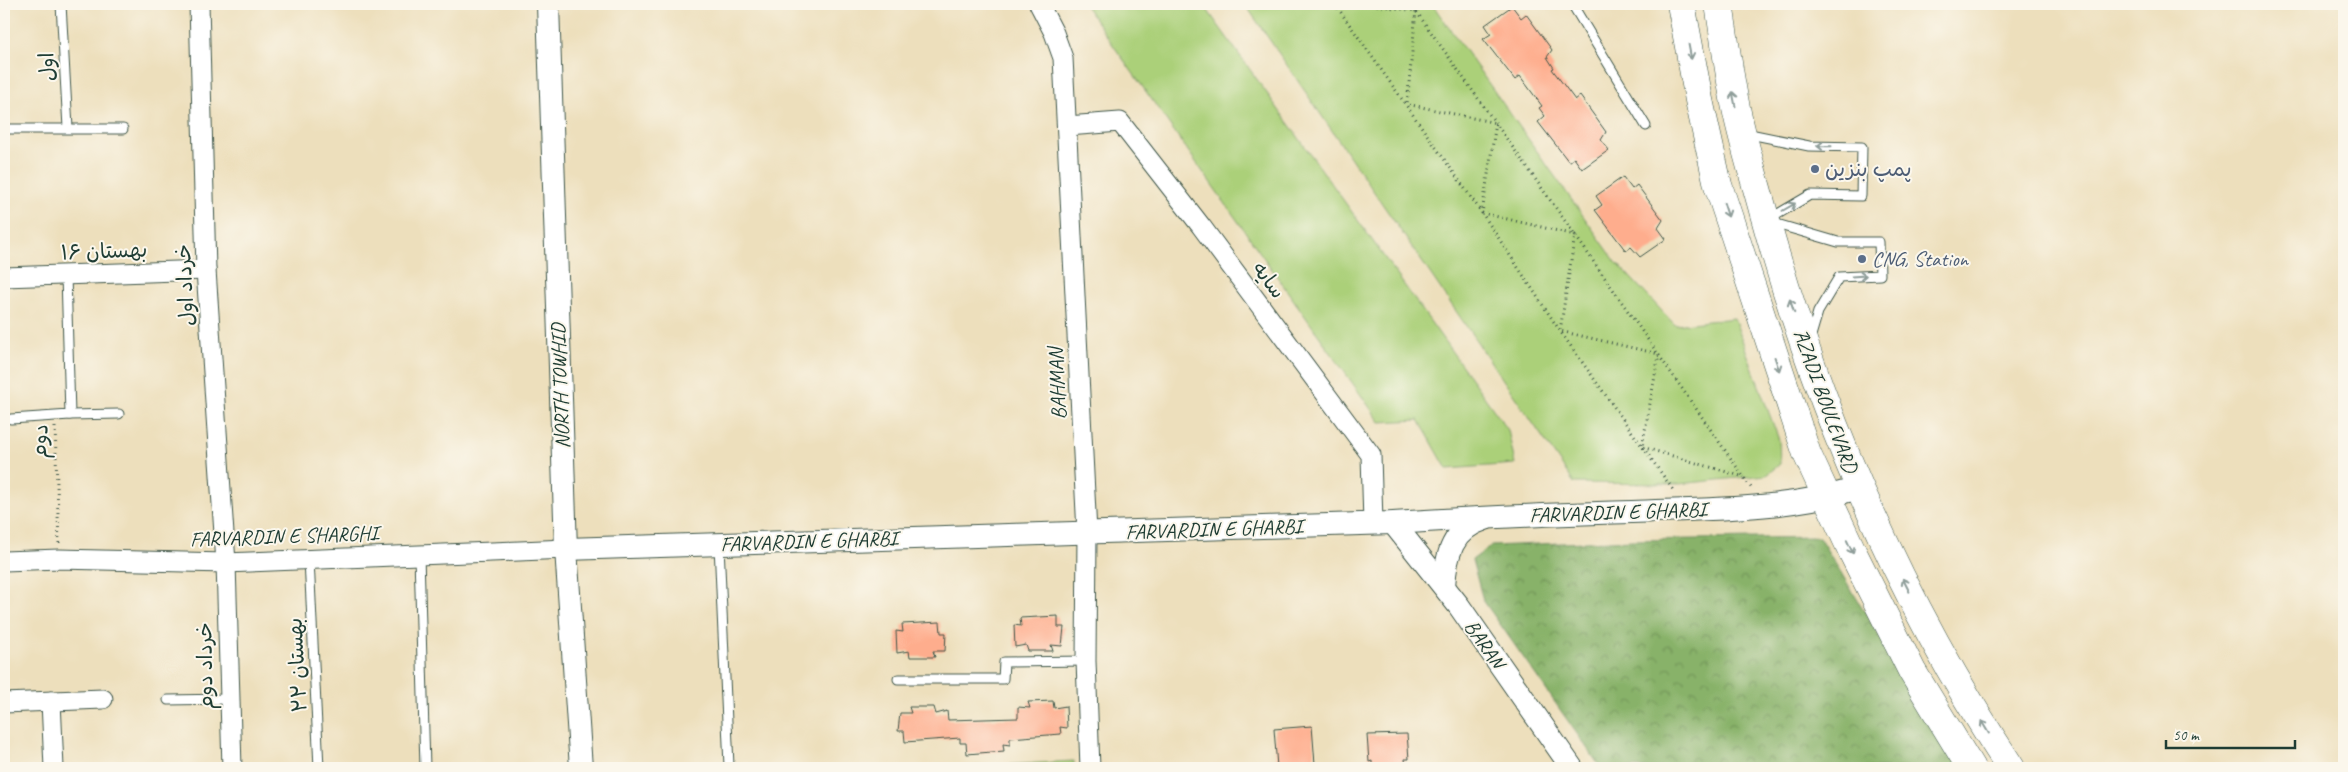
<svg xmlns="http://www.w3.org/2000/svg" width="2348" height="772" viewBox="0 0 2348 772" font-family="Caveat,'Playpen Sans Arabic',sans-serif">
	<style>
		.grass { fill: #abd079; stroke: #658656 }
		.forest { fill: url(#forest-crowns); stroke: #54784e }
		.park { fill: url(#park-crowns); stroke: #658656 }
		.building { fill: #fead8d }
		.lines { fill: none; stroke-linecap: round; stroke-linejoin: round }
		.service-casing { stroke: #3e5548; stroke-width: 11 }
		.minor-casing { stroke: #3e5548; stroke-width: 21 }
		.tertiary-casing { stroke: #3e5548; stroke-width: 24 }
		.primary-casing { stroke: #3e5548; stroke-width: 29 }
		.path { stroke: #3e5548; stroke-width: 3; stroke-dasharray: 1 4; stroke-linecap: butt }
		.service { stroke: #fff; stroke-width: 9 }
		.minor { stroke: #fff; stroke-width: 19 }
		.tertiary { stroke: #fff; stroke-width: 22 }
		.primary { stroke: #fff; stroke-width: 28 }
		.oneway { stroke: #8f9e9a }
		.service-dot { fill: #5c6f8a; stroke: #fbf7ec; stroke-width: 2 }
		.labels { text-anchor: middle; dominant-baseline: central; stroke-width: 4; stroke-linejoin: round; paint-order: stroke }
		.street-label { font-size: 21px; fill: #1f3d34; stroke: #fbf7ec }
		.service-label { font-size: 21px; fill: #4e5e75; stroke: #fbf7ec; text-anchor: start }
	</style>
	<defs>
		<pattern id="forest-crowns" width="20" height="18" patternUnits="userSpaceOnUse" patternTransform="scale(1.25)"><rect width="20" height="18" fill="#88b269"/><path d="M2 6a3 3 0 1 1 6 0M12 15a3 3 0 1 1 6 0" fill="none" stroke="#6f9257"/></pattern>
		<pattern id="park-crowns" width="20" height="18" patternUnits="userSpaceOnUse" patternTransform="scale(1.25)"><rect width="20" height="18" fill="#abd079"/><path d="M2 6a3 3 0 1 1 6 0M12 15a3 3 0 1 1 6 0" fill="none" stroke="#8baa64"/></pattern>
	</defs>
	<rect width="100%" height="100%" fill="#fbf7ec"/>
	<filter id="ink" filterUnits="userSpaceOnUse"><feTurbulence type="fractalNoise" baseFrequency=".02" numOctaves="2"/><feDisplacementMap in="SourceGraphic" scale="10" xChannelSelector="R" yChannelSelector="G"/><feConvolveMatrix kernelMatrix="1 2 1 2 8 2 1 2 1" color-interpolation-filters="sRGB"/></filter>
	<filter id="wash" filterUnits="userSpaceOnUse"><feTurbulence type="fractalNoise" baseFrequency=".0096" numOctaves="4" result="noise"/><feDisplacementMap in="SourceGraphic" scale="20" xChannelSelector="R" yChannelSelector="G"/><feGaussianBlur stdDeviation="1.12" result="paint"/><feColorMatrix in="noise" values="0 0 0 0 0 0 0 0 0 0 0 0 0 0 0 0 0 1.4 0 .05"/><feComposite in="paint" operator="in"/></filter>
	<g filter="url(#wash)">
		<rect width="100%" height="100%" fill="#eddfbc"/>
		<g class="grass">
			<polygon points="1084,4 1203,4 1508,430 1515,464 1447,469 1419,420 1380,422"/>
			<polygon points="1245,4 1432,4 1616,262 1675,325 1734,318 1779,440 1780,464 1766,475 1679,484 1574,483"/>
		</g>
		<polygon class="forest" points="1819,537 1961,768 1601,768 1483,600 1472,560 1491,546 1633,540"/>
		<polygon class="park" points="1074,761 1074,768 964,768 964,767"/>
		<g id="blocks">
			<g class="building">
				<polygon points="1512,6 1521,18 1526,14 1552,50 1547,57 1554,68 1552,69 1575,100 1580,96 1606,132 1601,140 1609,150 1582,169 1574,158 1569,162 1538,122 1545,116 1539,108 1542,106 1520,76 1515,80 1483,39 1491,34 1485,25"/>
				<polygon points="1623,177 1632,189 1637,185 1663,220 1658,228 1666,239 1640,257 1631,247 1626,251 1595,210 1602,205 1596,196"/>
				<polygon points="1058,616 1058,627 1064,627 1062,646 1051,645 1053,651 1028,651 1026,645 1015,647 1014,625 1021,626 1020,618"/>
				<polygon points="940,622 941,633 946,633 945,651 933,651 935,657 910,657 909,651 897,653 896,631 903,632 902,624"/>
				<polygon points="1053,701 1054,708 1066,706 1067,728 1060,727 1061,734 1010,738 1010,745 1003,744 1004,751 967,754 966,743 960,743 960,738 905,742 904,731 898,731 900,713 911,713 909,707 934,707 936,714 947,711 948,720 1018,718 1018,707 1030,708 1028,702"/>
				<polygon points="1312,726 1315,764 1277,767 1274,729"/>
				<polygon points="1407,734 1409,759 1405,759 1406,768 1372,768 1372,761 1369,762 1367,735"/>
			</g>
		</g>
	</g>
	<g filter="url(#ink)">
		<use href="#blocks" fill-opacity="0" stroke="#3e5548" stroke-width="1"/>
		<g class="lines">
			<g class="service-casing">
				<g id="service">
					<polyline points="61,4 68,128"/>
					<polyline points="1572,4 1646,126"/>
					<polyline points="9,129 123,129"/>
					<polyline points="1745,133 1809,146 1862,147 1861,196 1810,195 1766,221 1838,242 1879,242 1880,275 1839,277 1818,312 1810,339"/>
					<polyline points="70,415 119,414"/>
					<polyline points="11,419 70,415 66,275"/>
					<polyline points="719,545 729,766"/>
					<polyline points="419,555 425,768"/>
					<polyline points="309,559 319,768"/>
					<polyline points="898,679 1003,679 1004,662 1086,661"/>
					<polyline points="168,700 228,699"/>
				</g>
			</g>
			<g class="minor-casing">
				<g id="minor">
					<polyline points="199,4 206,270 226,563 232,768"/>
					<polyline points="1039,4 1054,33 1063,58 1087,533 1086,661 1090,768"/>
					<polyline points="1067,126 1120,122 1201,226 1371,455 1373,523"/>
					<polyline points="4,277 206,270"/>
					<polyline points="4,561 59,559 226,563 566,549"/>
					<polyline points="51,701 54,768"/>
					<polyline points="4,703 103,699"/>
				</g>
			</g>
			<g class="tertiary-casing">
				<g id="tertiary">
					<polyline points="548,4 566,549 581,768"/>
					<polyline points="1393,523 1459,606 1572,768"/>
					<path d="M566 549 1393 523C1473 518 1552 514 1632 512 1708 509 1786 510 1859 488"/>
					<path d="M1444 586C1446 555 1452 529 1485 519"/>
				</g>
			</g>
			<g class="primary-casing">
				<g id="primary">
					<polyline points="1681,4 1699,100 1718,185 1807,454 1853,553 1912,671 1971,768"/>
					<path d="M1719 4C1724 35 1728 67 1734 98 1741 137 1754 176 1764 214 1818 410 1899 599 2011 768"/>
				</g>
			</g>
			<g class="path">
				<polyline points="1335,4 1482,213 1560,331 1674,491"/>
				<polyline points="1367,4 1416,11 1407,104 1496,123 1482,213 1575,235 1560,331 1659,354 1642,447 1744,477"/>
				<polyline points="1411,4 1575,235 1752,489"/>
				<polyline points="55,427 59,543"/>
			</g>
			<use href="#service" class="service"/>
			<use href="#minor" class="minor"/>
			<use href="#tertiary" class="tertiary"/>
			<use href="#primary" class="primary"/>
		</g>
		<defs><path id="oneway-shaft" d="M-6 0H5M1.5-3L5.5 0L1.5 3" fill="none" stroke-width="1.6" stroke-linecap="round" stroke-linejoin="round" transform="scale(1.25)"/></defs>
		<g class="oneway">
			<use href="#oneway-shaft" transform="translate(1690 52) rotate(79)"/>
			<use href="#oneway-shaft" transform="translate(1734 99) rotate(-101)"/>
			<use href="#oneway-shaft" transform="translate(1824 146) rotate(-179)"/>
			<use href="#oneway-shaft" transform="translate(1789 207) rotate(-30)"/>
			<use href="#oneway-shaft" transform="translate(1726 210) rotate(72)"/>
			<use href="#oneway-shaft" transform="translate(1859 276) rotate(-4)"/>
			<use href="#oneway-shaft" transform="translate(1792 306) rotate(-108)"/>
			<use href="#oneway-shaft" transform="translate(1777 364) rotate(71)"/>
			<use href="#oneway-shaft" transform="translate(1850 547) rotate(65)"/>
			<use href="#oneway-shaft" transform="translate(1906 585) rotate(-117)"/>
			<use href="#oneway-shaft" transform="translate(1985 727) rotate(-121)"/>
		</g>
	</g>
	<g class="service-dot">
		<circle cx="1815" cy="169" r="5"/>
		<circle cx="1862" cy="259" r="5"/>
	</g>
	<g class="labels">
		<g class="street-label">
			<text transform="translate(47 67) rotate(-93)">اول</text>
			<text transform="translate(104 251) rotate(-2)">بهستان ۱۶</text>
			<text transform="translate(1269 280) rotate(53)">سایه</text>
			<text transform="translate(185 285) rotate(-93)">خرداد اول</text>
			<text transform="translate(1057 384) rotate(-93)">BAHMAN</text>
			<text transform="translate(560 386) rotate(-92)">NORTH TOWHID</text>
			<text transform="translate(1826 401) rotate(70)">َAZADI BOULEVARD</text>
			<text transform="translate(40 441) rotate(-87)">دوم</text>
			<text transform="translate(1618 512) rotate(-2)">FARVARDIN E GHARBI</text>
			<text transform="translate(1214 529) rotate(-2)">FARVARDIN E GHARBI</text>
			<text transform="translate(284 536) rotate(-2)">FARVARDIN E SHARGHI</text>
			<text transform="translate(809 541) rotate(-2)">FARVARDIN E GHARBI</text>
			<text transform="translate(1485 644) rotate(55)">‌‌BARAN</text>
			<text transform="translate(297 665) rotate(-93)">بهستان ۲۲</text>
			<text transform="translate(205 666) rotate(-91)">خرداد دوم</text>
		</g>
		<g class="service-label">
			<text x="1825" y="169">پمپ بنزين</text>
			<text x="1872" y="259">CNG, Station</text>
		</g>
	</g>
	<rect width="2348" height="772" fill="none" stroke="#fbf7ec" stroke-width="20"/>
	<path d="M2166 740v8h129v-8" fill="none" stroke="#1f3d34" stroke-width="2.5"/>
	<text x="2173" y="740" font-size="15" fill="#1f3d34" stroke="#fbf7ec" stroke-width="4" paint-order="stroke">50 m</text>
</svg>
